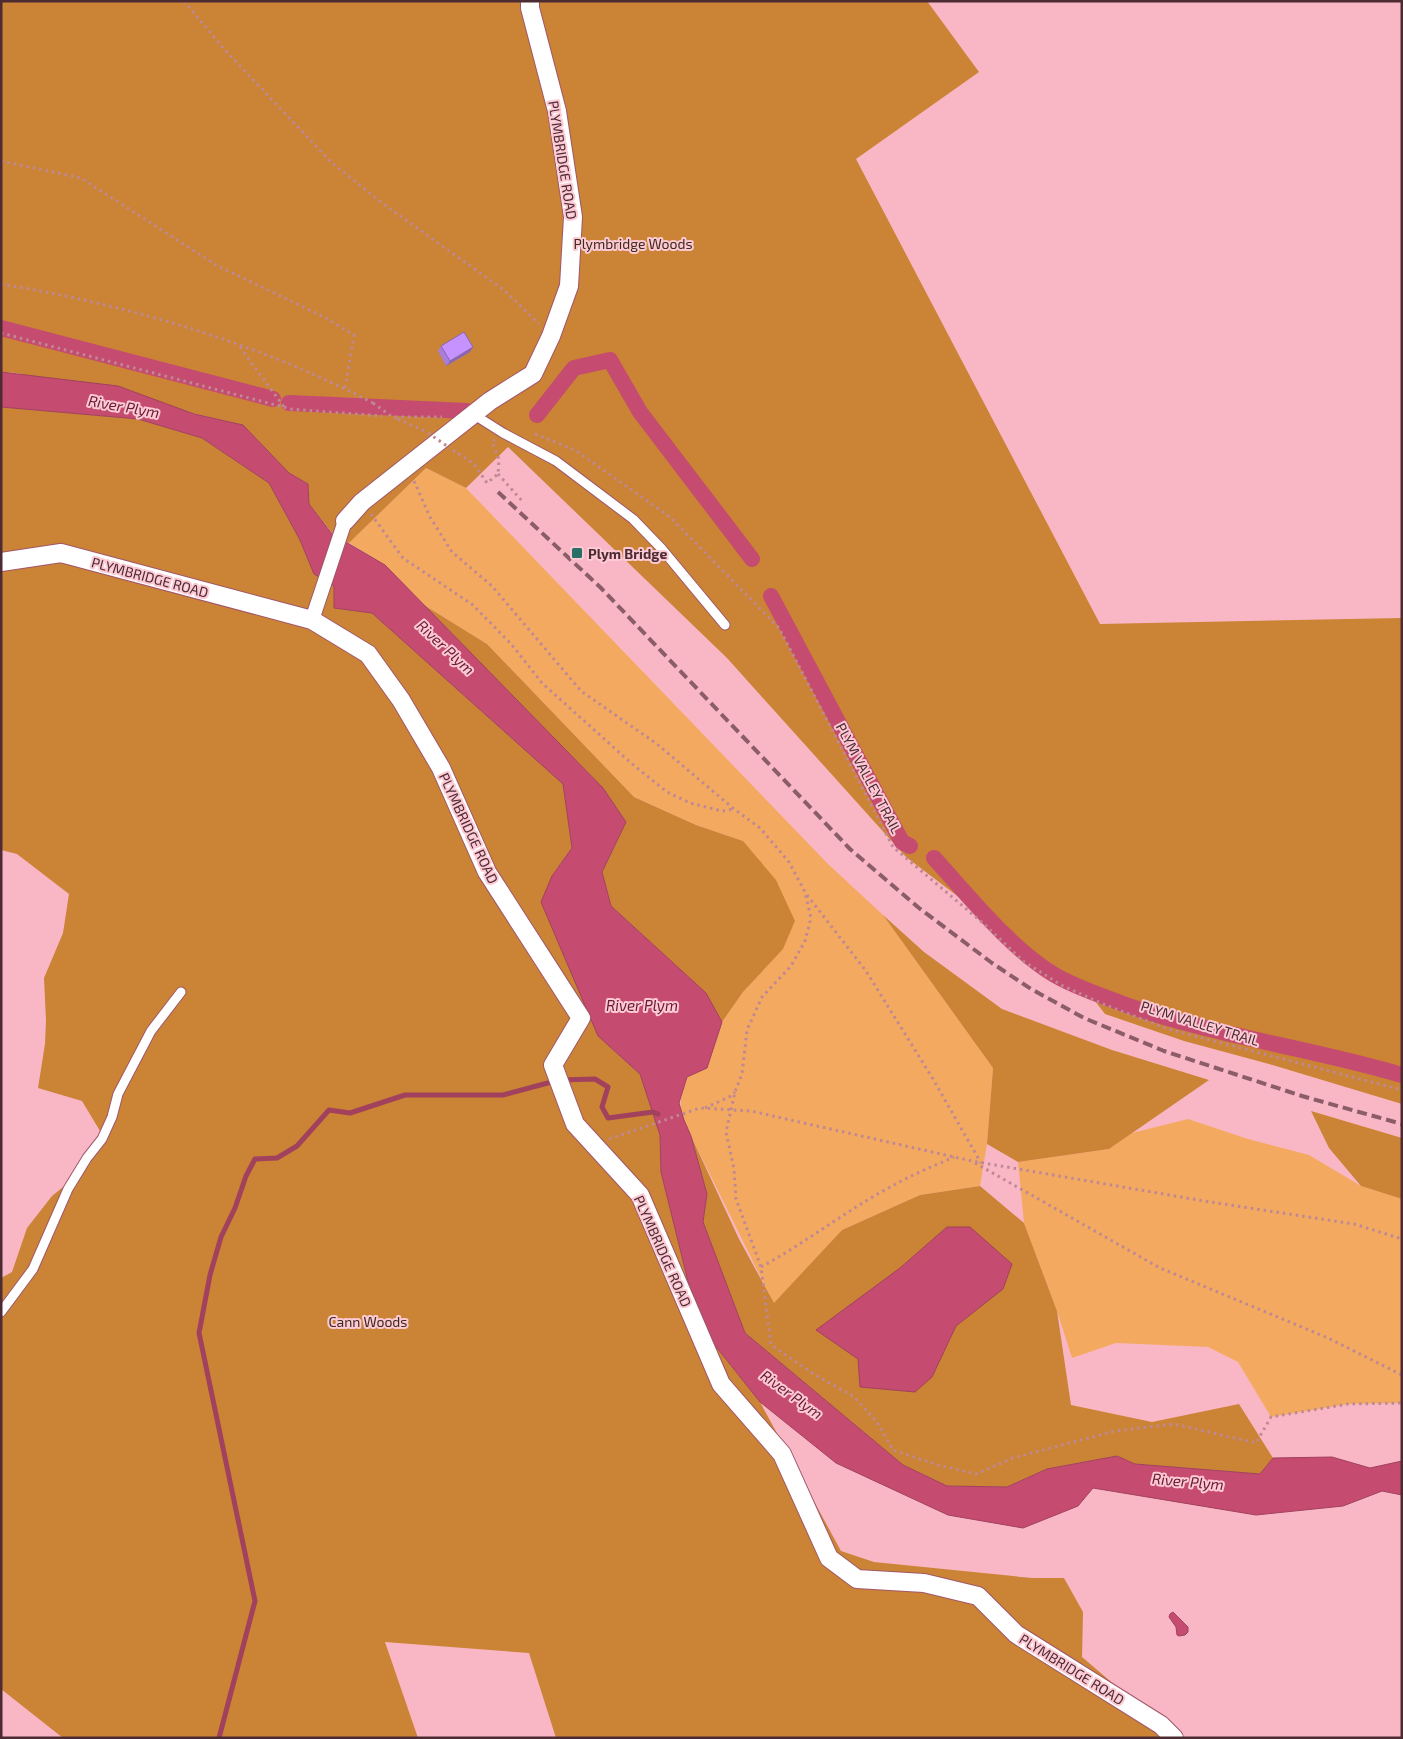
<svg xmlns="http://www.w3.org/2000/svg" width="1403" height="1739" viewBox="0 0 1403 1739" font-family="'Exo 2',sans-serif">
	<style>
		.green { fill: #f3aa60 }
		.forest { fill: #cb8335 }
		.water { fill: #c54b70; stroke: #a1415e }
		.lines { fill: none; stroke-linecap: round; stroke-linejoin: round }
		.stream { stroke: #a1415e; stroke-width: 5 }
		.canal { stroke: #c54b70; stroke-width: 16 }
		.service-casing { stroke: #a1576a; stroke-width: 11 }
		.pedestrian-casing { stroke: #a1576a; stroke-width: 16 }
		.minor-casing { stroke: #a1576a; stroke-width: 20 }
		.path { stroke: #bf8894; stroke-width: 3; stroke-dasharray: 2.5 4; stroke-linecap: butt }
		.service { stroke: #fff; stroke-width: 9 }
		.pedestrian { stroke: #fff; stroke-width: 14 }
		.minor { stroke: #fff; stroke-width: 18 }
		.rail { stroke: #8a5d67; stroke-width: 4; stroke-dasharray: 10 5; stroke-linecap: butt }
		.path-bridge { stroke: #bf8894; stroke-width: 3; stroke-dasharray: 2.5 4; stroke-linecap: butt }
		.wall { fill: #a97edb }
		.shaded-wall { fill: #8a66b2 }
		.building { fill: #c592ff; stroke: #8a66b2 }
		.poi-dot { fill: #276f67; stroke: #fcc9d4; stroke-width: 2 }
		.labels { text-anchor: middle; dominant-baseline: central; stroke-width: 4; stroke-linejoin: round; paint-order: stroke }
		.street-label { font-size: 14px; fill: #4c2b33; stroke: #fcc9d4 }
		.park-label { font-size: 14px; fill: #3d2b1b; stroke: #fcc9d4 }
		.poi-label { font-size: 14px; font-weight: bold; fill: #4c2b33; stroke: #fcc9d4; text-anchor: start }
		.water-label { font-size: 15px; font-style: italic; fill: #681934; stroke: #fcc9d4 }
	</style>
	<rect width="100%" height="100%" fill="#f9b7c5"/>
	<g class="green">
		<path d="M426 468 466 488 828 864 883 915 993 1068 987 1144 980 1186 920 1195 842 1230 774 1304 691 1136C678 1108 678 1106 687 1077L707 1067 722 1022 743 992 783 948 795 921 743 841 696 825 634 797 487 644 424 605 385 565 349 543Z"/>
		<polygon points="1188,1119 1248,1139 1309,1155 1361,1186 1402,1199 1402,1403 1348,1404 1271,1417 1238,1362 1208,1347 1116,1343 1072,1358 1057,1311 1024,1223 1018,1162 1109,1149 1132,1133"/>
	</g>
	<g class="forest">
		<polygon points="1,1 927,1 979,72 856,159 1100,624 1402,618 1402,1104 1269,1064 1184,1041 1105,1014 1082,984 1022,945 906,857 727,658 508,447 466,488 426,468 349,543 333,534 309,504 308,484 289,473 243,425 16,373 1,372"/>
		<polygon points="1,407 138,419 202,438 269,483 300,540 314,574 334,586 334,608 372,613 563,784 572,848 552,876 598,1036 640,1074 653,1112 660,1135 661,1172 689,1285 714,1344 760,1402 841,1551 874,1562 1032,1578 1064,1578 1083,1612 1082,1657 1177,1738 556,1738 529,1653 385,1642 418,1738 63,1738 1,1689 1,1278 12,1272 27,1228 52,1196 85,1169 100,1131 82,1101 38,1088 45,1044 46,1020 44,978 63,933 69,894 17,854 1,850"/>
		<polygon points="424,605 487,644 634,797 696,825 743,841 776,880 795,921 783,949 743,992 722,1022 706,993 611,906 602,872 626,822 603,788"/>
		<polygon points="883,915 924,952 1002,1009 1112,1050 1209,1080 1109,1149 1018,1162 987,1144 993,1068"/>
		<polygon points="1311,1111 1402,1138 1402,1199 1361,1186 1329,1148"/>
		<polygon points="691,1136 739,1239 774,1303 842,1230 920,1195 980,1186 1024,1223 1057,1311 1071,1405 1152,1422 1239,1404 1273,1458 1260,1474 1135,1464 1117,1456 1047,1469 1007,1487 947,1486 903,1465 745,1333 703,1222 707,1194"/>
	</g>
	<g class="water">
		<polygon points="1,372 118,386 194,414 243,425 289,473 308,484 309,504 332,534 385,565 603,788 626,822 602,872 611,906 706,993 722,1022 707,1068 687,1077 679,1103 684,1120 691,1136 707,1194 703,1222 745,1333 903,1465 947,1486 1007,1487 1047,1469 1117,1456 1135,1464 1260,1474 1273,1458 1332,1457 1370,1468 1402,1461 1402,1495 1382,1491 1343,1506 1256,1515 1093,1488 1078,1506 1023,1528 948,1515 836,1463 760,1402 714,1344 689,1285 661,1172 660,1135 640,1074 598,1036 541,902 552,876 572,848 563,784 372,613 334,608 334,586 314,574 300,540 269,483 202,438 138,419 1,407"/>
		<polygon points="947,1227 970,1227 1012,1264 1003,1289 956,1326 932,1377 915,1392 860,1387 858,1359 816,1330 900,1268"/>
		<polygon points="1173,1612 1188,1627 1188,1632 1185,1635 1179,1636 1177,1635 1176,1627 1169,1617 1170,1614"/>
	</g>
	<g class="lines">
		<polyline class="stream" points="219,1738 255,1601 199,1333 210,1275 221,1237 235,1208 246,1176 255,1159 277,1158 297,1146 329,1110 350,1113 405,1095 503,1095 559,1080 595,1079 608,1087 602,1107 608,1118 653,1112 658,1114"/>
		<g class="canal">
			<polyline points="1,328 273,399"/>
			<polyline points="289,403 467,411"/>
			<polyline points="537,415 574,368 610,360 640,412 752,559"/>
			<polyline points="771,596 902,842 910,846"/>
			<path d="M934 858C969 896 1009 947 1053 974 1074 987 1103 996 1126 1005 1216 1036 1311 1048 1402 1075"/>
		</g>
		<g class="service-casing">
			<g id="service">
				<polyline points="473,414 503,433 556,461 633,519 661,548 725,625"/>
				<polyline points="1,1312 33,1269 68,1189 87,1158 102,1139 112,1117 118,1094 151,1031 181,992"/>
			</g>
		</g>
		<g class="pedestrian-casing">
			<polyline id="pedestrian" points="312,620 345,521"/>
		</g>
		<g class="minor-casing">
			<g id="minor">
				<polyline points="345,521 362,502 490,401 533,374 551,336 569,286 573,217 557,111 530,8 530,1"/>
				<polyline points="1,562 61,553 312,620 368,654 401,700 441,768 487,872 581,1018 553,1065 575,1124 640,1195 721,1384 782,1454 829,1558 857,1579 924,1583 978,1596 1016,1634 1161,1725 1174,1738"/>
			</g>
		</g>
		<g class="path">
			<polyline points="184,1 224,49 331,162 382,203 504,290 539,324"/>
			<polyline points="1,161 81,178 216,265 324,317 354,335 345,388"/>
			<path d="M1 284C129 305 258 343 373 403"/>
			<polyline points="1,333 291,409 382,416"/>
			<polyline points="240,347 284,407"/>
			<polyline points="395,417 442,417"/>
			<polyline points="398,419 427,432"/>
			<polyline points="535,434 575,450 670,517 779,628 893,847 984,924 1023,961 1061,985 1103,1004 1168,1029 1402,1090"/>
			<polyline points="453,450 474,464 487,483 498,474 499,459 492,442 495,440"/>
			<polyline points="498,474 523,502"/>
			<polyline points="414,481 430,517 452,552 492,586 581,691 657,744 734,809 760,828 789,862 805,892 811,918 805,941 791,966 762,997 747,1030 742,1074 735,1092 726,1132 734,1169 736,1199 761,1267 771,1345 815,1375 853,1396 877,1422 893,1450 938,1465 976,1474 1013,1458 1115,1431 1174,1424 1256,1443 1271,1417 1348,1404 1402,1403"/>
			<polyline points="371,514 403,558 473,605 512,645 542,683 631,763 667,792 690,803 722,811 734,809"/>
			<polyline points="807,895 866,971 933,1079 981,1163"/>
			<polyline points="705,1108 731,1096 735,1092"/>
			<polyline points="609,1139 700,1108 751,1111 972,1161 1204,1201 1354,1224 1402,1239"/>
			<polyline points="975,1163 1160,1268 1328,1338 1402,1375"/>
			<path d="M761 1267C807 1242 848 1209 894 1185 913 1174 934 1166 954 1157"/>
		</g>
		<use href="#service" class="service"/>
		<use href="#pedestrian" class="pedestrian"/>
		<use href="#minor" class="minor"/>
		<polyline class="rail" points="498,492 601,588 850,849 919,908 992,963 1031,989 1084,1018 1164,1051 1302,1096 1402,1124"/>
		<g class="path-bridge">
			<polyline points="373,403 391,416 398,419"/>
			<polyline points="428,433 450,448"/>
		</g>
	</g>
	<polygon class="wall" points="441,346 470,352 446,366 438,351"/>
	<polygon class="shaded-wall" points="473,347 470,352 446,366 450,361"/>
	<polygon class="building" points="464,332 473,347 450,361 441,346"/>
	<rect class="poi-dot" x="571" y="547" width="12" height="12" rx="2.5"/>
	<g class="labels">
		<g class="street-label">
			<text transform="translate(563 160) rotate(81)">PLYMBRIDGE ROAD</text>
			<text transform="translate(150 577) rotate(15)">PLYMBRIDGE ROAD</text>
			<text transform="translate(869 778) rotate(62)">PLYM VALLEY TRAIL</text>
			<text transform="translate(469 828) rotate(65)">PLYMBRIDGE ROAD</text>
			<text transform="translate(1200 1023) rotate(17)">PLYM VALLEY TRAIL</text>
			<text transform="translate(663 1251) rotate(66)">PLYMBRIDGE ROAD</text>
			<text transform="translate(1072 1669) rotate(32)">PLYMBRIDGE ROAD</text>
		</g>
		<g class="park-label">
			<text x="633" y="243">Plymbridge Woods</text>
			<text x="368" y="1321">Cann Woods</text>
		</g>
		<g class="poi-label">
			<text x="588" y="553">Plym Bridge</text>
		</g>
		<g class="water-label">
			<text transform="translate(124 406) rotate(10)">River Plym</text>
			<text transform="translate(446 647) rotate(43)">River Plym</text>
			<text x="642" y="1005">River Plym</text>
			<text transform="translate(792 1394) rotate(36)">River Plym</text>
			<text transform="translate(1188 1481) rotate(5)">River Plym</text>
		</g>
	</g>
	<rect width="1403" height="1739" fill="none" stroke="#4c2b33" stroke-width="5"/>
</svg>
